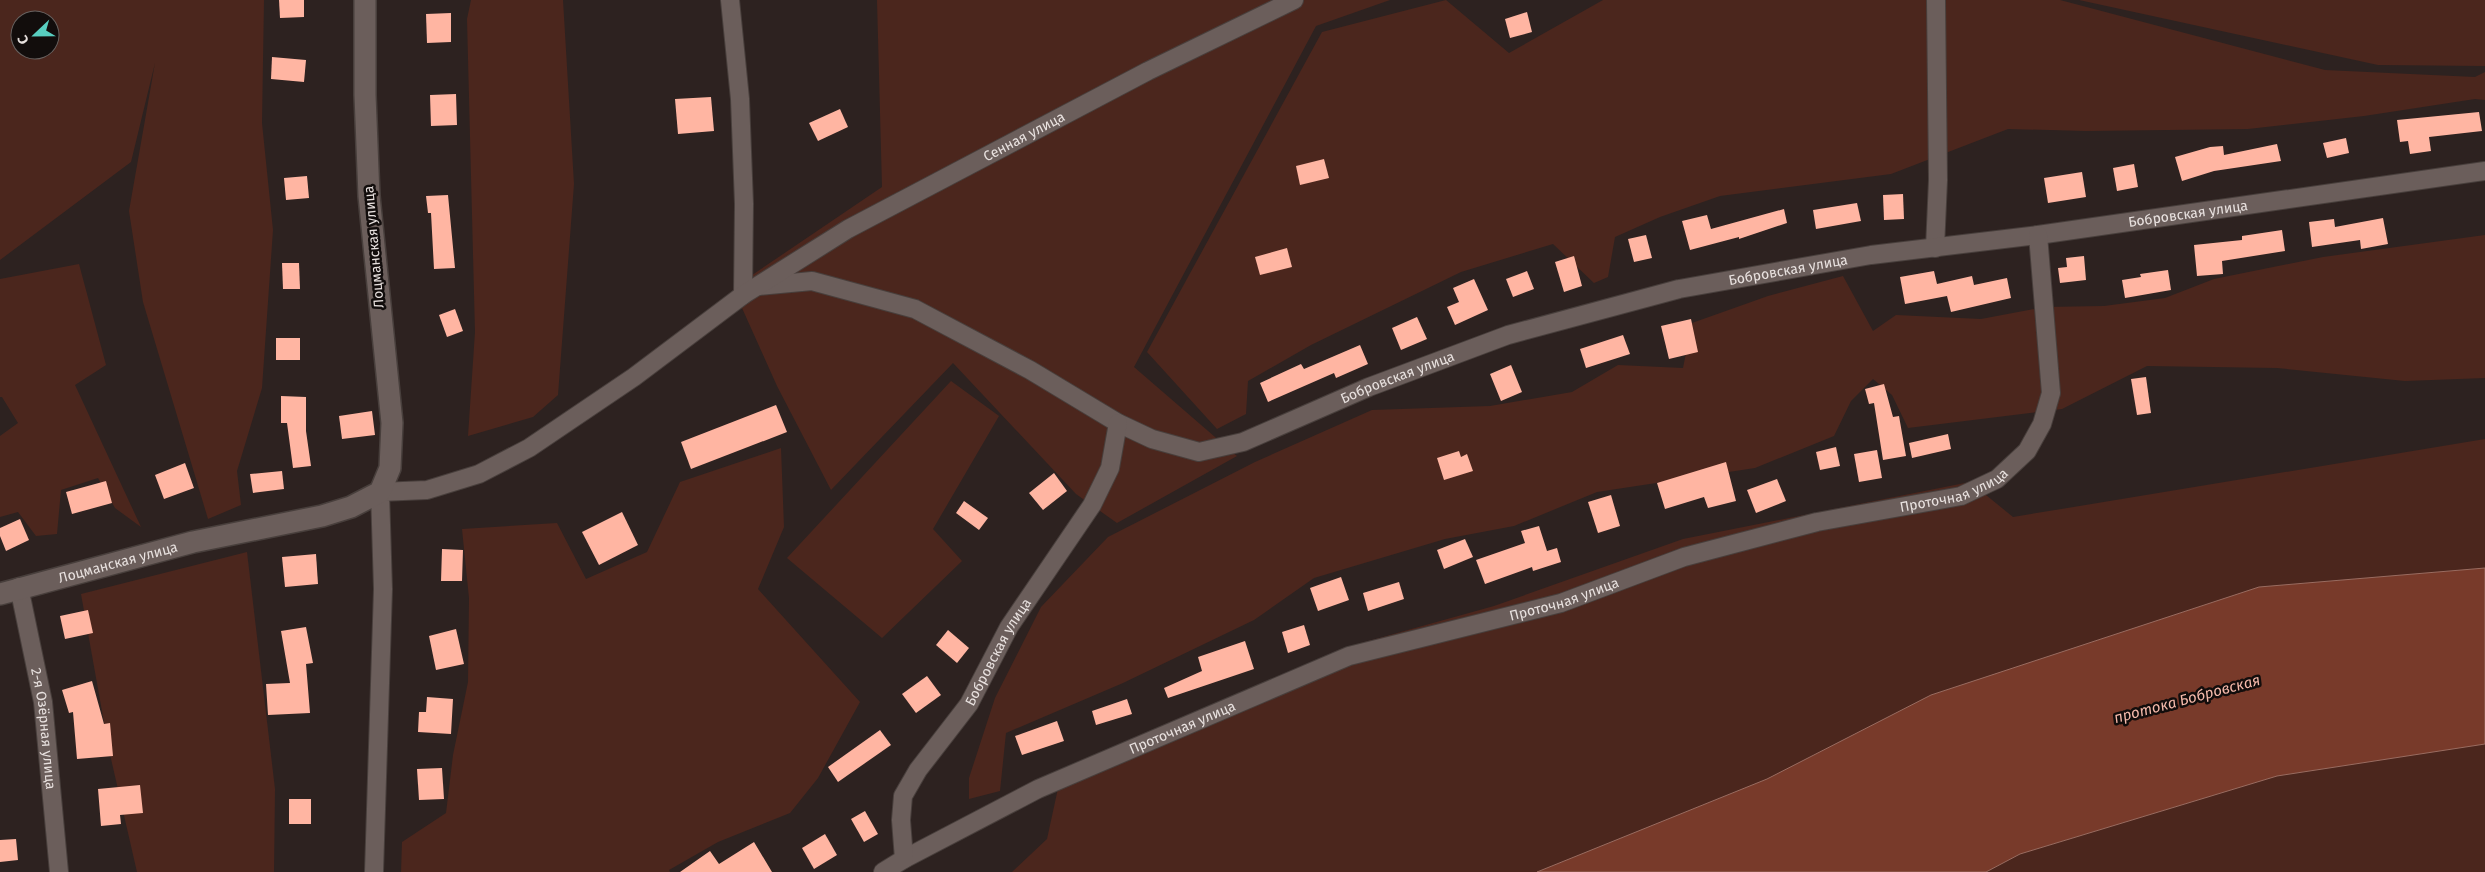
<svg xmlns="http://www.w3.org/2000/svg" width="2485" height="872" viewBox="0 0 2485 872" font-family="'Fira Sans',sans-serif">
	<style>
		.green { fill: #4b261d; fill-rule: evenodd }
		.water { fill: #783a2a; stroke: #9a6c60 }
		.building { fill: #ffb5a2 }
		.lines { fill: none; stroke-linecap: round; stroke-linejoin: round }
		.minor-casing { stroke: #483f3c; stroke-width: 20 }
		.tertiary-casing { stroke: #483f3c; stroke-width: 24 }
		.minor { stroke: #6b5e5b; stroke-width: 18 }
		.tertiary { stroke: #6b5e5b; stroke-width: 21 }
		.labels { text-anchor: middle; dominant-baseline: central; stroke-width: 5; stroke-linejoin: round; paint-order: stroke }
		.street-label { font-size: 14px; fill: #e8e1df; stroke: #120d0c }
		.water-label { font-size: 15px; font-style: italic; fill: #f6baab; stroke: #120d0c }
	</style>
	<rect width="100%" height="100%" fill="#2d2220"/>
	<g class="green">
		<path d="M0 0H264L262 123 273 230 262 388 237 471 241 505 208 519 143 302 129 211 155 63 131 162 0 260ZM20 20H50V50H20Z"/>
		<polygon points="471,0 563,0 574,184 558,395 533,417 468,436 475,332 467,19"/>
		<polygon points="877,0 1390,0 1316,26 1134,367 1237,456 1117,523 1076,494 953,363 831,490 777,386 733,288 882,187"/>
		<polygon points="1446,0 1509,53 1603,0 2060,0 2325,70 2475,77 2485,72 2485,100 2475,99 2364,116 2248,129 2086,131 2008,129 1891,174 1720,196 1660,217 1615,237 1608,277 1594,283 1553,244 1461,272 1311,345 1248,381 1246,414 1217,429 1147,352 1322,32"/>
		<polygon points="2079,0 2485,0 2485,66 2378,65"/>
		<polygon points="2485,235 2485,378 2405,381 2277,368 2147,366 2062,409 1908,428 1892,395 1873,379 1851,401 1834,436 1755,468 1597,492 1514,526 1445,539 1314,578 1254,620 1123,683 1006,733 1000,791 969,799 969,778 995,698 1041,607 1108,537 1255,462 1372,410 1490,406 1572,392 1618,365 1683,368 1692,323 1768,296 1843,276 1873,331 1896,315 1981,319 2045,307 2104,306 2165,298 2214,279 2323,257"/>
		<polygon points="79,264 106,365 75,385 141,527 115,508 98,478 61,490 57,534 36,536 18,512 0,517 0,436 18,423 2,397 0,397 0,279"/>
		<polygon points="951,381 999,416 933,529 962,561 882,638 787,558"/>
		<polygon points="2485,439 2485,568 2259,587 1931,695 1767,779 1537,872 1012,872 1047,839 1062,770 1347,647 1494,606 1683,539 1970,482 2013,517"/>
		<polygon points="781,448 784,527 758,589 860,702 818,778 790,813 718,842 669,870 670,872 401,872 402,842 446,813 453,755 468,682 469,598 462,529 557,523 586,579 647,552 680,482"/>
		<polygon points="247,552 275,789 274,872 137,872 109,750 81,594"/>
		<polygon points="2485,744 2485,872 1986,872 2020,854 2277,776"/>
	</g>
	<polygon class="water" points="2485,568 2485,744 2277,776 2020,854 1986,872 1537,872 1767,779 1931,695 2259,587"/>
	<g class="building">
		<polygon points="279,0 304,0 304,17 280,18"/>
		<polygon points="1527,12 1532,32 1510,38 1505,19"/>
		<polygon points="451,13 451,42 427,43 426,14"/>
		<polygon points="272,57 306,60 304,82 271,79"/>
		<polygon points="456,94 457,125 431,126 430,95"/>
		<polygon points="711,97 714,131 678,134 675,99"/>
		<polygon points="840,109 848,127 818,141 809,123"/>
		<polygon points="2479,112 2482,131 2429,137 2431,151 2410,154 2408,141 2400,142 2397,120"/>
		<polygon points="2346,138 2349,153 2327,158 2323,143"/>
		<polygon points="2277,144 2281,161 2214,171 2182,181 2175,157 2210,147 2223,146 2224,155"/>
		<polygon points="1324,159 1329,178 1300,185 1296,166"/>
		<polygon points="2134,164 2138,187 2117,191 2113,168"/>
		<polygon points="2082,172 2086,197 2048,203 2044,178"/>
		<polygon points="307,176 309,198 286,200 284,178"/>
		<polygon points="1903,194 1904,219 1884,220 1883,195"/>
		<polygon points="448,195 455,268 434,269 431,213 428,213 426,196"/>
		<polygon points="1857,203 1861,221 1816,229 1813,210"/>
		<polygon points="1784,209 1787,223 1739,239 1739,237 1690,250 1682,221 1707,215 1711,229"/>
		<polygon points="2383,218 2388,244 2361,249 2360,240 2312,247 2309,222 2334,219 2335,227"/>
		<polygon points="2282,230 2285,251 2222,261 2223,274 2197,276 2194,245 2242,240 2242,236"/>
		<polygon points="1646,235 1652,258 1634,262 1628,239"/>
		<polygon points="1287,248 1292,267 1260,275 1255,257"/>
		<polygon points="1574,256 1582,286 1564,292 1555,262"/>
		<polygon points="2084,256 2086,280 2060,283 2058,268 2067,267 2066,258"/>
		<polygon points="282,263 299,263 300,289 283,289"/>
		<polygon points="2168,270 2171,290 2125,298 2122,280 2141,277 2140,274"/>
		<polygon points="1527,271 1534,289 1513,297 1506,279"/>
		<polygon points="1934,271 1937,284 1972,276 1974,285 2007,278 2011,298 1951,312 1947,296 1905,304 1900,277"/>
		<polygon points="1474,279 1488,310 1455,325 1447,307 1459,302 1453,288"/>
		<polygon points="455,309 463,331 447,337 439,315"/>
		<polygon points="1417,317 1427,339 1401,350 1392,328"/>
		<polygon points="1691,319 1698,352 1669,359 1661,326"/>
		<polygon points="1623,335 1630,354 1586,368 1580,349"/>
		<rect x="276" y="338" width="24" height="22"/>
		<polygon points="1360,345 1368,364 1336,378 1334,373 1268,402 1260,383 1301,364 1304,369"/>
		<polygon points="1511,365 1522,392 1501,401 1490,374"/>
		<polygon points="2146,377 2151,413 2137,415 2131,379"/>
		<polygon points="1884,384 1893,417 1899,416 1906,456 1883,460 1874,403 1869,404 1865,389"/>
		<polygon points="281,396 306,397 306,431 311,466 293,468 287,423 281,423"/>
		<polygon points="776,405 787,432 691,469 681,442"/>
		<polygon points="372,411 375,435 342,439 339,416"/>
		<polygon points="1948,434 1951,449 1912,458 1909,443"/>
		<polygon points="1836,447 1840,466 1820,470 1816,452"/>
		<polygon points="1877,450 1882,478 1859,482 1854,454"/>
		<polygon points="1459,451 1461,457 1467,454 1473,471 1444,480 1437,458"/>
		<polygon points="1726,462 1736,501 1708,508 1704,497 1665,509 1657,483"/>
		<polygon points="185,463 194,488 164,499 155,475"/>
		<polygon points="282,471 284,489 253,493 250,474"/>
		<polygon points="1054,473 1067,491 1043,510 1029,493"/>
		<polygon points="1777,479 1786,501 1756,513 1747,490"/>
		<polygon points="106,481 112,503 72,514 66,492"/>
		<polygon points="1611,495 1620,526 1598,533 1588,502"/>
		<polygon points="964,501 988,518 979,530 956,513"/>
		<polygon points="622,512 638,545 599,565 582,532"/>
		<polygon points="20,519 29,540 6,551 0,536 0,528"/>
		<polygon points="1539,526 1547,551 1557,548 1561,562 1533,571 1532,567 1485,584 1476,560 1525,543 1521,531"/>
		<polygon points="1465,539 1473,557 1444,569 1437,550"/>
		<polygon points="442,549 463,550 462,581 441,581"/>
		<polygon points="316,554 318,584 285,587 282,557"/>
		<polygon points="1341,577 1349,600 1318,611 1310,588"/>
		<polygon points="1399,582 1404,599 1368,611 1363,593"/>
		<polygon points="88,610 93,633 65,639 60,616"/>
		<polygon points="1304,625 1310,645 1288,653 1282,632"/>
		<polygon points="306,627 313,663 306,664 310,713 268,715 266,684 290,683 281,631"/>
		<polygon points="456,629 464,664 436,670 429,636"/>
		<polygon points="948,630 969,648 957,663 936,645"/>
		<polygon points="1245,641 1254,669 1168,698 1164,688 1202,671 1198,657"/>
		<polygon points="927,676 941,695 916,713 902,694"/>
		<polygon points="92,681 104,724 110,723 113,756 77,759 73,712 69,713 62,690"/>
		<polygon points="427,697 453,699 451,734 418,732 419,712 426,712"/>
		<polygon points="1127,699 1132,714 1096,725 1092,711"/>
		<polygon points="1057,721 1064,741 1022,755 1015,736"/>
		<polygon points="880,730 891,745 838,782 828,767"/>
		<polygon points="442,768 444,799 419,800 417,769"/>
		<polygon points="140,785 143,813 120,815 121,824 101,826 98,789"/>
		<rect x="289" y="799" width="22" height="25"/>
		<polygon points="865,811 878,834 864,842 851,819"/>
		<polygon points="825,834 837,855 814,869 802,848"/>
		<polygon points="16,839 18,860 0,862 0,840"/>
		<polygon points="754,842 772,872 680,872 710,851 719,864"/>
	</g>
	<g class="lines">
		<g class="minor-casing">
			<g id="minor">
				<polyline points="730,0 740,99 744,204 743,295"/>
				<polyline points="1935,248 1938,180 1936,0"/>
				<path id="s1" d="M759 286 812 281 915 309 1030 370 1118 423 1152 439 1199 452 1243 442 1369 387 1508 335 1679 289 1871 255 2038 235 2485 171"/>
				<path id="s2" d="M19 587 43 702 59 872"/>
				<path id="s3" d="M904 859 1038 789 1349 656 1561 603 1684 557 1817 522 1961 496 1997 479 2027 451 2042 424 2051 393 2038 235"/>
				<path id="s4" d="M374 872 383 589 380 492 427 490 479 474 529 448 634 377 743 295 848 229 1148 71 1294 0"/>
				<path id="s5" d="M883 872 904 859 901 820 903 796 918 770 969 704 1009 627 1092 505 1110 468 1118 423"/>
			</g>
		</g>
		<g class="tertiary-casing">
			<g id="tertiary">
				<path id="s6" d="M0 594 193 542 322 516 351 507 380 492 390 468 392 423 369 196 365 95V0"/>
			</g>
		</g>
		<use href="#minor" class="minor"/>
		<use href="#tertiary" class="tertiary"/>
	</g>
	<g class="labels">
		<g class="street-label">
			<text stroke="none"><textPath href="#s4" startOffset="1124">Сенная улица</textPath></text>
			<text stroke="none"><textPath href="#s1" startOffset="1502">Бобровская улица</textPath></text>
			<text transform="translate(374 247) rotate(-95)">Лоцманская улица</text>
			<text stroke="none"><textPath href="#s1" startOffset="1098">Бобровская улица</textPath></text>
			<text stroke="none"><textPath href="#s1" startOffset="692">Бобровская улица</textPath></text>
			<text stroke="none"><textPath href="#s3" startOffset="1118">Проточная улица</textPath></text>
			<text stroke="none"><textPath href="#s6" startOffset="122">Лоцманская улица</textPath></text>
			<text stroke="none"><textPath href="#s3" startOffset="712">Проточная улица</textPath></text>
			<text stroke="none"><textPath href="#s5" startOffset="261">Бобровская улица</textPath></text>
			<text stroke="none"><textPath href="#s3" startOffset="308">Проточная улица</textPath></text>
			<text stroke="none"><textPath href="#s2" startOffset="144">2-я Озёрная улица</textPath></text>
		</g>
		<g class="water-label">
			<text transform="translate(2187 699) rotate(-15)">протока Бобровская</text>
		</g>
	</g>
	<g transform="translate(35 35) rotate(248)"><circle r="24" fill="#120d0c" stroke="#686260"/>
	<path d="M0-4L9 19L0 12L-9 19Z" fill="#58cec0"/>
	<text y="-8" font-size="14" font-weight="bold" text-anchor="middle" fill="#e8e1df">С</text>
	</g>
</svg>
